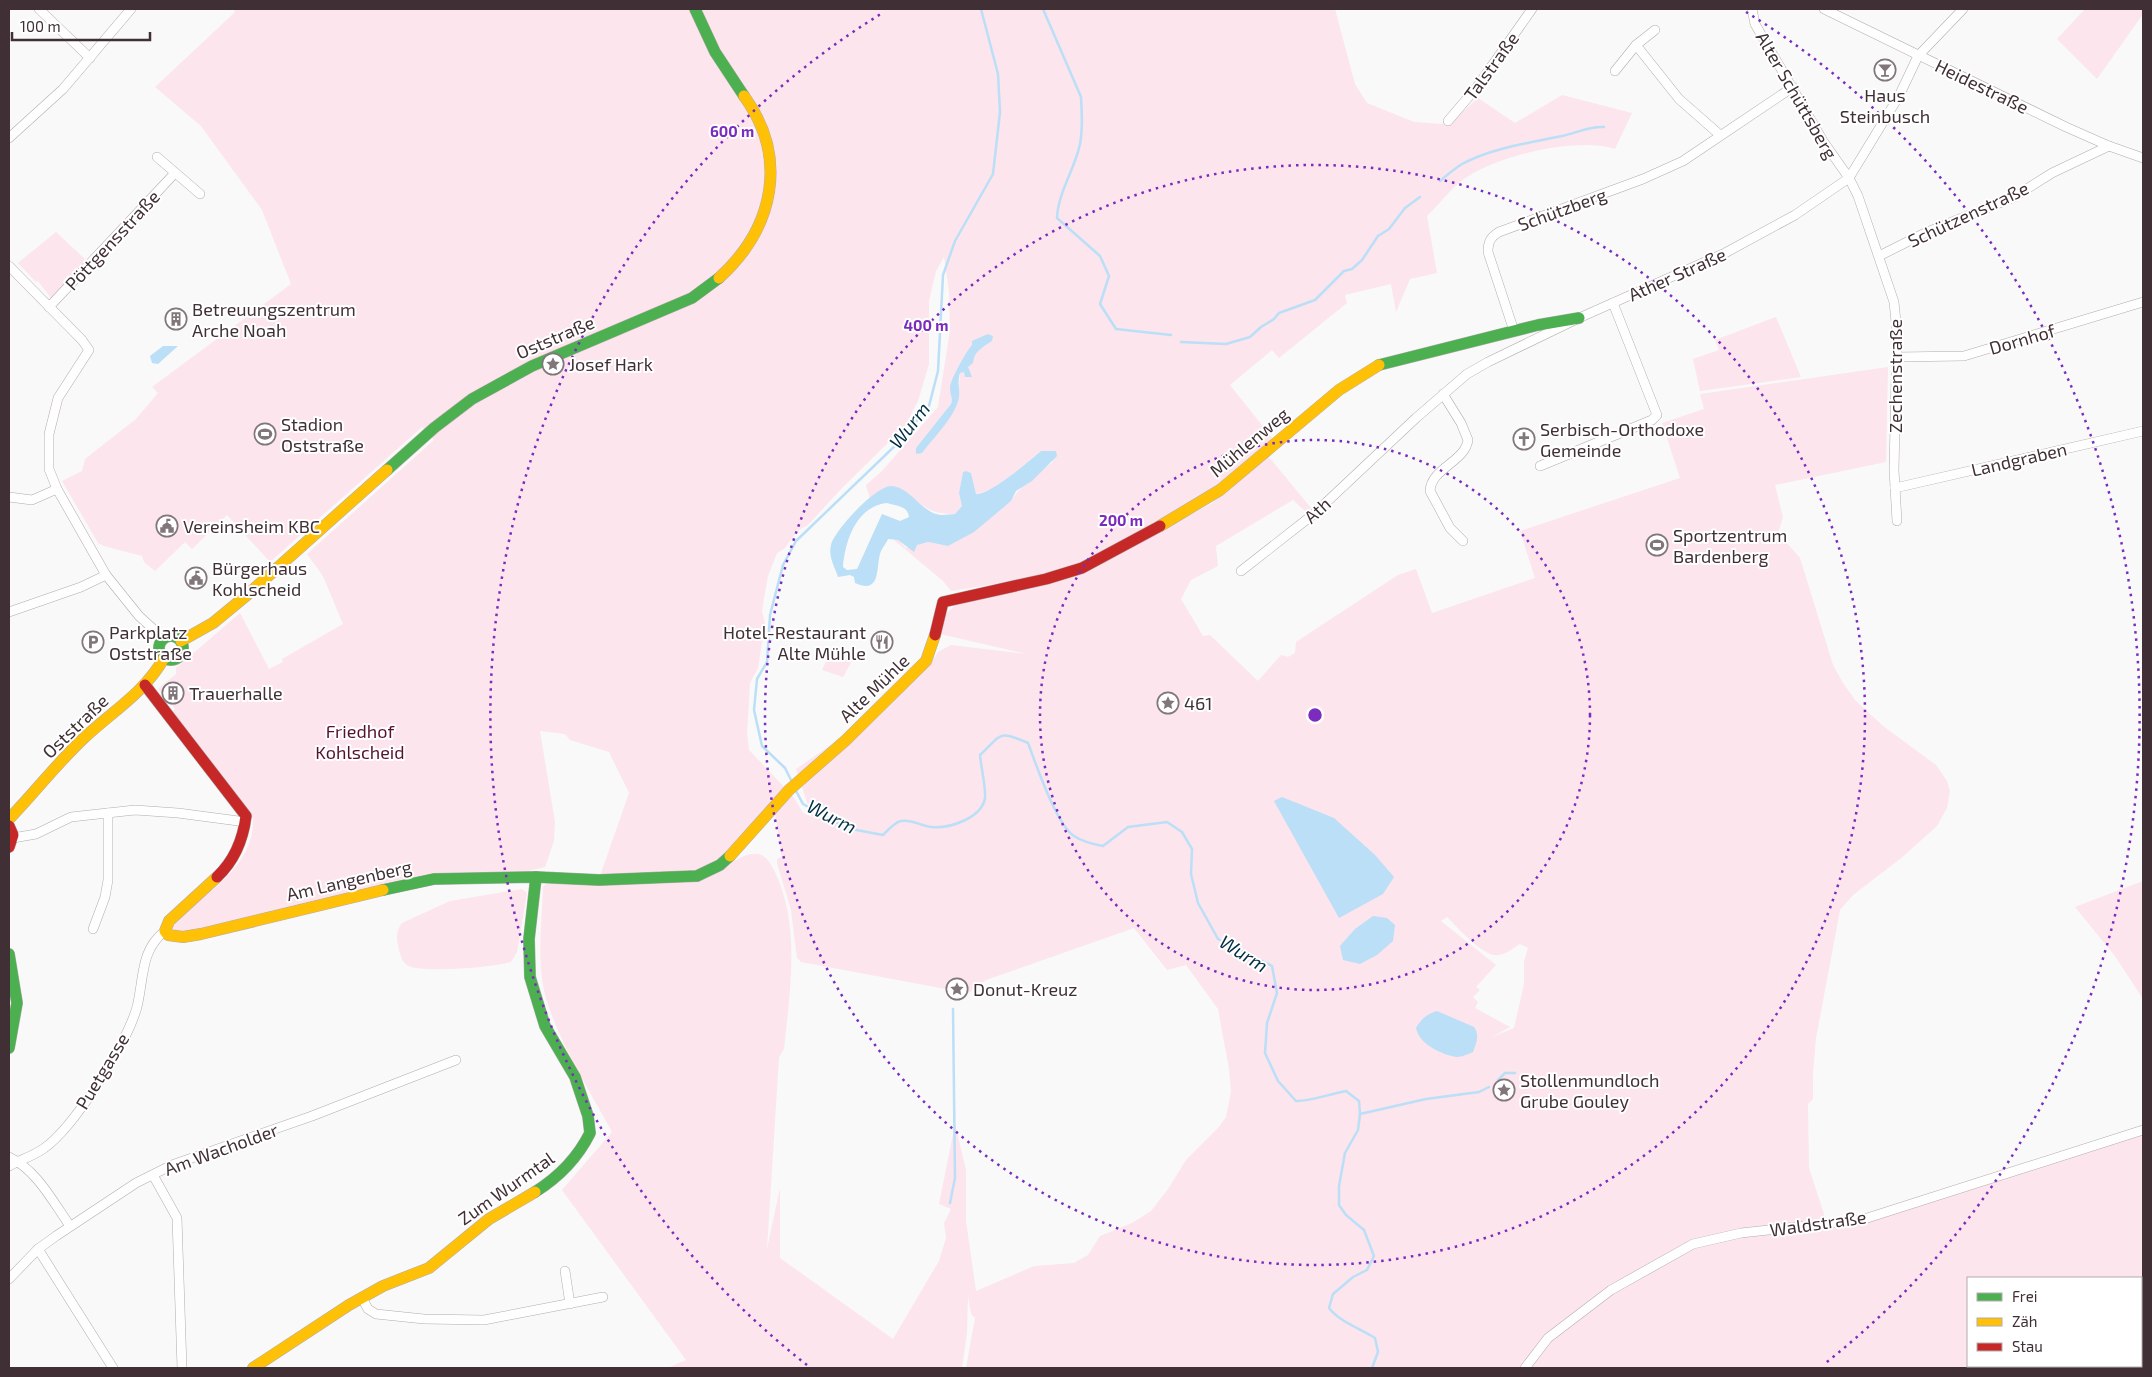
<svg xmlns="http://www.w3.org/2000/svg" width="2152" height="1377" viewBox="0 0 2152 1377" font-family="'Exo 2',sans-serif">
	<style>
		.green { fill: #fce5ec; fill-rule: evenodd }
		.water { fill: #badff7; fill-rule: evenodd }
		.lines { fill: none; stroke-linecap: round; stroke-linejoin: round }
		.stream { stroke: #badff7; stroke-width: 2.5 }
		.street-casing { stroke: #b3acae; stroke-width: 10 }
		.fast-casing { stroke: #b3acae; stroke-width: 12 }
		.slow-casing { stroke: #b3acae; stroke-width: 12 }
		.jam-casing { stroke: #b3acae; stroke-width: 12 }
		.street { stroke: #fefefe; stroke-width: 9 }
		.fast { stroke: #4caf50; stroke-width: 11 }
		.slow { stroke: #ffc107; stroke-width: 11 }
		.jam { stroke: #c62828; stroke-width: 11 }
		.ring { fill: none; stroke: #7b2cbf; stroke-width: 2.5; stroke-dasharray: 2.5 5 }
		.labels { text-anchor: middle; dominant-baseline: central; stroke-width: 4; stroke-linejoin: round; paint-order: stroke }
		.street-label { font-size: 18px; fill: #403035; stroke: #fff }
		.poi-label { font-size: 18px; fill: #403035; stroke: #fff; text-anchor: start }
		.park-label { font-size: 18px; fill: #55112e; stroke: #fff }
		.water-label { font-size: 19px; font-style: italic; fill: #012f45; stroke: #fff }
		.centre { fill: #7b2cbf; stroke: #fff; stroke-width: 2.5 }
		.ring-label { font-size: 15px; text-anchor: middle; font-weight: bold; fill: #7b2cbf; stroke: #fff; stroke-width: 4; stroke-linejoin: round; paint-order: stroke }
	</style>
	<rect width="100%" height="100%" fill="#f9f9f9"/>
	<g class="green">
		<path d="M235 9H1335L1355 84 1367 103 1414 122 1443 124 1447 126 1478 98 1515 123 1562 95 1632 113 1615 149C1577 136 1489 157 1459 183 1447 193 1438 206 1427 216L1437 273 1410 279 1396 312 1391 284 1345 295 1347 303 1279 358 1272 350 1230 385 1273 439 1217 488 1077 565 1026 579 951 591 943 581 894 540H898L906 548 928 542 948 546 1011 501C1017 489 1041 471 1053 462L1041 451C1028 461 991 495 976 494L971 473 966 471 963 472 959 493 962 506 955 514C924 514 925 504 901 490L875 496 870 499 866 485 882 471 938 407 950 330 949 292 944 257 936 271 929 301V364L918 401 905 426 841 489 808 525 797 531 785 548 777 553 768 576 764 598 762 612 765 623 758 668 750 683 747 733 749 750 784 787 730 849 715 862 696 871 600 876 629 793 609 752 570 740 565 734 540 731 555 822 554 841 545 867 524 872 433 873 189 931H170L175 919C207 894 255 865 253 819L171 713 175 709 158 689 176 674V668L183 662 240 613 269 669 283 662 282 659 343 624 323 576 307 554 434 440 422 427 270 562 227 515 192 549 185 542 155 571 144 562 142 556 104 546 98 543 62 481 82 471 85 459 136 419 158 393 152 387 291 284 262 210 201 126 155 87 234 13ZM988 334 992 336V341L979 349 965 373 964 371 960 373 959 387 943 426 922 453 916 448 951 404C953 397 949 391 951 385 958 362 969 347 988 334Z"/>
		<polygon points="2085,9 2143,9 2143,14 2097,79 2057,39"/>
		<polygon points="56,232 88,262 55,296 51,298 38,281 36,282 18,263"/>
		<polygon points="1776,317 1801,377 1700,391 1693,359 1719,350 1715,340"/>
		<path d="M1888 367 1886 462 1775 485 1783 517 1778 533 1800 558 1833 665 1843 683 1855 700 1883 726 1936 765 1947 781 1950 791 1947 808 1937 826 1900 859 1853 895 1840 910 1816 1038 1813 1073V1099L1808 1104 1809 1168 1824 1214 1825 1228 1852 1227 2112 1142 2143 1134V1368H966L975 1318 971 1314 968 1296 967 1333 962 1368H668L686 1360 562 1190 612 1132C589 1089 560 1045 546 998 536 963 542 923 543 887L546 884 721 871C732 863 744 852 758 854 767 856 770 863 774 870 801 925 790 990 784 1049L779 1057 767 1249 780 1188V1258L893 1339 939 1261 946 1238 944 1223 951 1209 939 1204 955 1124 966 1170V1221L976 1291 1034 1266 1074 1263 1088 1255 1100 1236 1132 1223 1151 1211 1168 1189 1186 1160 1219 1127 1226 1117 1231 1092 1229 1069 1218 1009 1186 965 1167 970 1134 928 986 980 959 1000 946 989 801 962 797 958 791 910 777 863V859L782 857 775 813 790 791 803 813 812 817 796 769 832 744 929 666 938 652 951 645 1027 654 940 634 945 615 956 604 1032 588 1158 532 1212 503 1269 457 1311 508 1306 512 1293 500 1216 546 1218 566 1191 580 1181 599 1203 636 1210 635 1258 681 1281 655 1288 657 1295 653 1296 642 1398 575 1416 569 1432 613 1535 578 1520 531 1680 478 1662 423 1704 409 1700 394ZM1447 917C1456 926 1485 959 1499 955 1506 954 1513 948 1520 944L1528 948 1524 961V984L1514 1028 1492 1037 1510 1027 1475 1008 1478 1002 1473 997 1480 990 1476 987 1496 965 1441 921ZM1968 1278H2141V1366H1968Z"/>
		<polygon points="829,655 853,659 843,677 822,670"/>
		<polygon points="2143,881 2143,999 2115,956 2075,907"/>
		<path d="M522 889 527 893 517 952 511 962C497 967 418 974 407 965 400 960 400 952 398 945 396 937 397 929 402 923L450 901Z"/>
	</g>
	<g class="water">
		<path d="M988 334 993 336 992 341C983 347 974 351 973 363L968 367 972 377H965L964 372 960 373C957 382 960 389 959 397 956 415 937 434 926 448L922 453 916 454V448L951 404C953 398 950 395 950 388 950 380 967 350 972 345V341Z"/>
		<polygon points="163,346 178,346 158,364 152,363 150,356"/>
		<path d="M1041 451H1056L1057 456 1032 481 1016 491 1011 501 974 532 948 546 928 542 917 545 914 552 898 540 888 539C886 544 881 549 880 554 876 568 881 595 855 583L854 577 850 575 838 577C835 567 828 557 831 545 834 531 876 485 892 486 910 488 920 509 936 514 942 516 950 514 955 514L962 506 959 493 963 472 966 471 971 473 976 494C990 495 1029 461 1041 451ZM887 503C897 506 908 506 909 517L900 521 882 514 857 569 847 570 843 567C845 540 857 506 887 503Z"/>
		<polygon points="1282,797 1334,818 1375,855 1394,877 1383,894 1339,918 1274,801"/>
		<polygon points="1373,916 1387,918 1395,925 1393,941 1377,955 1360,964 1343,960 1340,946 1355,929"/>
		<path d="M1437 1011 1474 1027C1480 1035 1476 1044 1473 1052 1468 1054 1462 1057 1457 1057 1442 1055 1419 1044 1416 1028 1421 1019 1427 1014 1437 1011Z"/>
	</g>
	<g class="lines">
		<g class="stream">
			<path d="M1043 9 1081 97C1082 112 1083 129 1080 144 1075 169 1058 192 1057 218L1100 256 1109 276 1100 304 1116 329 1171 335"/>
			<path d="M1440 181C1447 175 1454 169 1462 164 1492 148 1529 143 1562 136 1577 133 1588 126 1604 127"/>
			<polyline points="1181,342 1226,344 1250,337 1261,327 1274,319 1279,313 1315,300 1344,271 1352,269 1362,260 1378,236 1389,229 1405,208 1420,197"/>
			<polyline points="792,782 785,768 762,746 754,710 757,679 767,662 770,615 783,565 796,541 900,441 929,406 938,371 943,275 955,241 993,174 1000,112 998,74 981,9"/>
			<path d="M795 789 803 804 846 828 883 835C888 830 895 822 901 821 912 819 921 826 931 827 949 829 982 818 985 798 986 789 981 766 980 755 1002 735 997 729 1028 743 1036 764 1056 824 1074 836 1083 842 1092 844 1103 846L1128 827 1167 822 1182 832 1192 849 1191 874 1198 903 1218 939 1272 966 1277 993 1267 1023 1265 1053 1278 1081 1296 1101C1313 1101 1329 1094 1346 1091L1359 1101 1360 1114 1358 1130 1345 1153 1339 1186V1205L1346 1215 1364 1230 1374 1256 1367 1270 1353 1277 1333 1294 1329 1308C1340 1322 1359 1328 1375 1338L1378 1352 1372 1368"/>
			<polyline points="1498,1080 1505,1073 1515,1073"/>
			<polyline points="1360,1114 1426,1099 1479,1092 1489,1087"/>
			<polyline points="950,1203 955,1178 953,1009"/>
		</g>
		<g class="street-casing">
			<g id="street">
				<polyline points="39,9 90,58"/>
				<polyline points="1752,9 1755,24 1823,141 1849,178 1858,196 1894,302 1897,332 1894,470 1897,521"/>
				<polyline points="1824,9 2066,127 2109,146 2143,158"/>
				<polyline points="1636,45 1679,99 1720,135"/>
				<polyline points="1615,71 1636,45 1655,30"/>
				<polyline points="1448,121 1477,87 1532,9"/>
				<polyline points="9,138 63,89 131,9"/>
				<polyline points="157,157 200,194"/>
				<polyline points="1879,256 1925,233 2014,197 2052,173 2109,146"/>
				<polyline points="9,266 82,340 89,350 58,398 49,434 49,469 57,489 106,575 139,616 163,638"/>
				<polyline points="49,307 175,173"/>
				<path d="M1514 331 1488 252C1488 241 1491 237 1499 232L1643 179 1683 161 1793 87"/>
				<polyline points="1897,357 1964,356 2143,302"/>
				<path d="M1443 394 1461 423 1468 440C1465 462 1431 468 1430 491L1450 528 1463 541"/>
				<polyline points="1540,466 1652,420 1657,415 1613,303"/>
				<polyline points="1895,488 2143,431"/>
				<polyline points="9,497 32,500 57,489"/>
				<polyline points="1241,571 1315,513 1416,418 1467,374 1488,362 1579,318 1725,253 1795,215 1849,178 1899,96 1918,56 1963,9"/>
				<polyline points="9,612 81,587 106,575"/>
				<polyline points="13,838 36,834 71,817 135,810 178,813 246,822"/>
				<polyline points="93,929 105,897 108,880 108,813"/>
				<path d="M9 1157C37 1170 53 1202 70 1226"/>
				<path d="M9 1166C20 1160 33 1156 43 1149 74 1128 127 1043 137 1007 144 979 140 950 165 931"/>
				<polyline points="153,1175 177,1218 182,1368"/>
				<polyline points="38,1249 113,1368"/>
				<polyline points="565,1271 570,1304"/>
				<polyline points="9,1279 38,1249 56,1236 136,1183 172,1165 312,1116 456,1060"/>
				<polyline points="362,1298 368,1309 376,1314 424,1319 484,1320 603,1297"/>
				<polyline points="1525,1368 1548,1338 1611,1290 1693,1244 1741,1233 1861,1220 2143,1130"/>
			</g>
		</g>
		<g class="fast-casing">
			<g id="fast">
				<polyline points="695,9 715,52 744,96"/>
				<polyline points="1379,365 1538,325 1579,318"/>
				<polyline points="387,470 434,428 472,399 532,366 692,298 719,278"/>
				<circle cx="171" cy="648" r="12"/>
				<polyline points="383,890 434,879 536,877 599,880 697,876 720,865 730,856"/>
				<polyline points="9,954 17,1003 9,1048"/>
				<path d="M535 1192C559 1177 577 1159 590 1133L588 1116 575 1077 545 1026 530 977 529 939 536 877"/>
			</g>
		</g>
		<g class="slow-casing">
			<g id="slow">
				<path d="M719 278C774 228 789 158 744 96"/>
				<polyline points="1160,526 1220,490 1339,390 1379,365"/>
				<polyline points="181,641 213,623 247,595 387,470"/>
				<path d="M9 819C35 792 58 762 85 737 113 711 145 692 164 658"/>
				<polyline points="730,856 789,790 846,740 926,661 935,635"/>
				<polyline points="217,877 169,921 165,931 168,935 183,937 201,934 383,890"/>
				<polyline points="253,1368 349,1305 383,1286 429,1268 489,1219 535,1192"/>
			</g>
		</g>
		<g class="jam-casing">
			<g id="jam">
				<polyline points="935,635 943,602 1046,579 1082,568 1160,526"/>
				<path d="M145 685 246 816C243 840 235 860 217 877"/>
				<polyline points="9,826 13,835 9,847"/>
			</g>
		</g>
		<use href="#street" class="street"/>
		<use href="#fast" class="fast"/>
		<use href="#slow" class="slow"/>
		<use href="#jam" class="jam"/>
	</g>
	<g class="ring">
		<circle cx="1315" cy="715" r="275"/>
		<circle cx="1315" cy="715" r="550"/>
		<path d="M807 1365A825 825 0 0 1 884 12M1746 12A825 825 0 0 1 1823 1365"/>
	</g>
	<defs>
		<g id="bar-ring" transform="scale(1.125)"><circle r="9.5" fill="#fff" stroke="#81767a" stroke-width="1.5"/><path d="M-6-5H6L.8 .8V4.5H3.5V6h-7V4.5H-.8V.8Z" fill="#81767a"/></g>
		<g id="building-ring" transform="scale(1.125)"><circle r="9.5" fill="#fff" stroke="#81767a" stroke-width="1.5"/><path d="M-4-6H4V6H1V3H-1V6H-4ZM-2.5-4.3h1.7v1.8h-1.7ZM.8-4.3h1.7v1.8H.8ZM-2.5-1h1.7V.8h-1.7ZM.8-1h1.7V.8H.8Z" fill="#81767a"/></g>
		<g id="sight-ring" transform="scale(1.125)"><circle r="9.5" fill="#fff" stroke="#81767a" stroke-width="1.5"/><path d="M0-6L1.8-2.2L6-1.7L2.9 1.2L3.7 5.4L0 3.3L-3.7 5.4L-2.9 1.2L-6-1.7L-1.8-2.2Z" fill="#81767a"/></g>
		<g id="stadium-ring" transform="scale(1.125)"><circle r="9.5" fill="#fff" stroke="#81767a" stroke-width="1.5"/><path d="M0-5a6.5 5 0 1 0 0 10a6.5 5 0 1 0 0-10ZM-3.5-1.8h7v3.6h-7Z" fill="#81767a"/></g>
		<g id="church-ring" transform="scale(1.125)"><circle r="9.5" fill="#fff" stroke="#81767a" stroke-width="1.5"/><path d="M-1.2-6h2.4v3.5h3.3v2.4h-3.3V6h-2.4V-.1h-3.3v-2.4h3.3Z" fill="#81767a"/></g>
		<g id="civic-ring" transform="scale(1.125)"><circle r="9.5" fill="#fff" stroke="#81767a" stroke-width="1.5"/><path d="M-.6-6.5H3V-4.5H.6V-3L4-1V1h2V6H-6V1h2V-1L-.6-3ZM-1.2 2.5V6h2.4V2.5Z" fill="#81767a"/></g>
		<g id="parking-ring" transform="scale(1.125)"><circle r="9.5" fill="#fff" stroke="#81767a" stroke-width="1.5"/><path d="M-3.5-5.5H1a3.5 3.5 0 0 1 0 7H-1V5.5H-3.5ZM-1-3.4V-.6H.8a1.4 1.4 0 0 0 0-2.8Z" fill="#81767a"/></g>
		<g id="restaurant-ring" transform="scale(1.125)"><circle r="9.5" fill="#fff" stroke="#81767a" stroke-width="1.5"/><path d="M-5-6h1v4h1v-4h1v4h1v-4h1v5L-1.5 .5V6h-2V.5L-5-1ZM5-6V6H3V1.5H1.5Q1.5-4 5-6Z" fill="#81767a"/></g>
	</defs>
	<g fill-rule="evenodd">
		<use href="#bar-ring" x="1885" y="70"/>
		<use href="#building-ring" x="176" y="319"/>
		<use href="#sight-ring" x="553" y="364"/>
		<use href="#stadium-ring" x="265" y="434"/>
		<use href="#church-ring" x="1524" y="439"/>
		<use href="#civic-ring" x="167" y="526"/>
		<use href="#stadium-ring" x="1657" y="545"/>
		<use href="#civic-ring" x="196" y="578"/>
		<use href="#parking-ring" x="93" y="642"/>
		<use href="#restaurant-ring" x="882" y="642"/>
		<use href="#building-ring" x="173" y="693"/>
		<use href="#sight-ring" x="1168" y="703"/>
		<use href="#sight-ring" x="957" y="989"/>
		<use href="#sight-ring" x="1504" y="1090"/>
	</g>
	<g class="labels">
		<g class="street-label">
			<text transform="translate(1491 66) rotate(-54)">Talstraße</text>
			<text transform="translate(1982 86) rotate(26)">Heidestraße</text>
			<text transform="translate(1797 95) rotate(60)">Alter Schüttsberg</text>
			<text transform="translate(1562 209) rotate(-20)">Schützberg</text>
			<text transform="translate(1968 214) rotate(-25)">Schützenstraße</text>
			<text transform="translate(112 240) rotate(-47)">Pöttgensstraße</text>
			<text transform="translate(1677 274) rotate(-24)">Ather Straße</text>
			<text transform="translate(555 337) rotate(-23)">Oststraße</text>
			<text transform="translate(2022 339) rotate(-16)">Dornhof</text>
			<text transform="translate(1895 376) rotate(-90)">Zechenstraße</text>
			<text transform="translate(1249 442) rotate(-40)">Mühlenweg</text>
			<text transform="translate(2019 459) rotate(-13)">Landgraben</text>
			<text transform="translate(1317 510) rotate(-42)">Ath</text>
			<text transform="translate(874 688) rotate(-44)">Alte Mühle</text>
			<text transform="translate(75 726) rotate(-44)">Oststraße</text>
			<text transform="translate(349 880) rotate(-13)">Am Langenberg</text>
			<text transform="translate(102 1071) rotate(-59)">Puetgasse</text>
			<text transform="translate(221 1149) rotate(-20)">Am Wacholder</text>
			<text transform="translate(506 1188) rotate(-35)">Zum Wurmtal</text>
			<text transform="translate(1818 1223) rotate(-8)">Waldstraße</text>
		</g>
		<g class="poi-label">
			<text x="1885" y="95" text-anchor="middle">Haus<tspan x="1885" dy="21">Steinbusch</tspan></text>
			<text x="192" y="309">Betreuungszentrum<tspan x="192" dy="21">Arche Noah</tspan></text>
			<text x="569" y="364">Josef Hark</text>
			<text x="281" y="424">Stadion<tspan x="281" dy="21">Oststraße</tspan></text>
			<text x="1540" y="429">Serbisch-Orthodoxe<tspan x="1540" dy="21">Gemeinde</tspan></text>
			<text x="183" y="526">Vereinsheim KBC</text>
			<text x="1673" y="535">Sportzentrum<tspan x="1673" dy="21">Bardenberg</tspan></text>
			<text x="212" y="568">Bürgerhaus<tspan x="212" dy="21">Kohlscheid</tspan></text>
			<text x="109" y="632">Parkplatz<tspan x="109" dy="21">Oststraße</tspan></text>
			<text x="866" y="632" text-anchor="end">Hotel-Restaurant<tspan x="866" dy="21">Alte Mühle</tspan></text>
			<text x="189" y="693">Trauerhalle</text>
			<text x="1184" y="703">461</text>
			<text x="973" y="989">Donut-Kreuz</text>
			<text x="1520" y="1080">Stollenmundloch<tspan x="1520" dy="21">Grube Gouley</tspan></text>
		</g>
		<g class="park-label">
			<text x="360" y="731">Friedhof<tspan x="360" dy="21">Kohlscheid</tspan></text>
		</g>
		<g class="water-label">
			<text transform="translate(909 425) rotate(-52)">Wurm</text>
			<text transform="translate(832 816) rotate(27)">Wurm</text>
			<text transform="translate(1244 953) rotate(32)">Wurm</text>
		</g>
	</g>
	<circle cx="1315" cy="715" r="8" class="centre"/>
	<g class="ring-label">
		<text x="732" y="137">600 m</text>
		<text x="926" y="331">400 m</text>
		<text x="1121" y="526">200 m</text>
	</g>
	<rect width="2152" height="1377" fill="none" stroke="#403035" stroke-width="20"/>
	<rect x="1967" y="1277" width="175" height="90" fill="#ffffff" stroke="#b3acae"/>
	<rect x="1977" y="1293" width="25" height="8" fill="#4caf50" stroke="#b3acae"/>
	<text x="2012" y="1302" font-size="15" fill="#403035">Frei</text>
	<rect x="1977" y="1318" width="25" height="8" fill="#ffc107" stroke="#b3acae"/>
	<text x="2012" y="1327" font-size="15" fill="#403035">Zäh</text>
	<rect x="1977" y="1343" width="25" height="8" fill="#c62828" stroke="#b3acae"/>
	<text x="2012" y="1352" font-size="15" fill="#403035">Stau</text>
	<path d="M12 32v8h138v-8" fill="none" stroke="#403035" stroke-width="2.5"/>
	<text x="20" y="32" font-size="15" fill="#403035" stroke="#ffffff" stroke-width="4" paint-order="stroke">100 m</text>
</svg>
